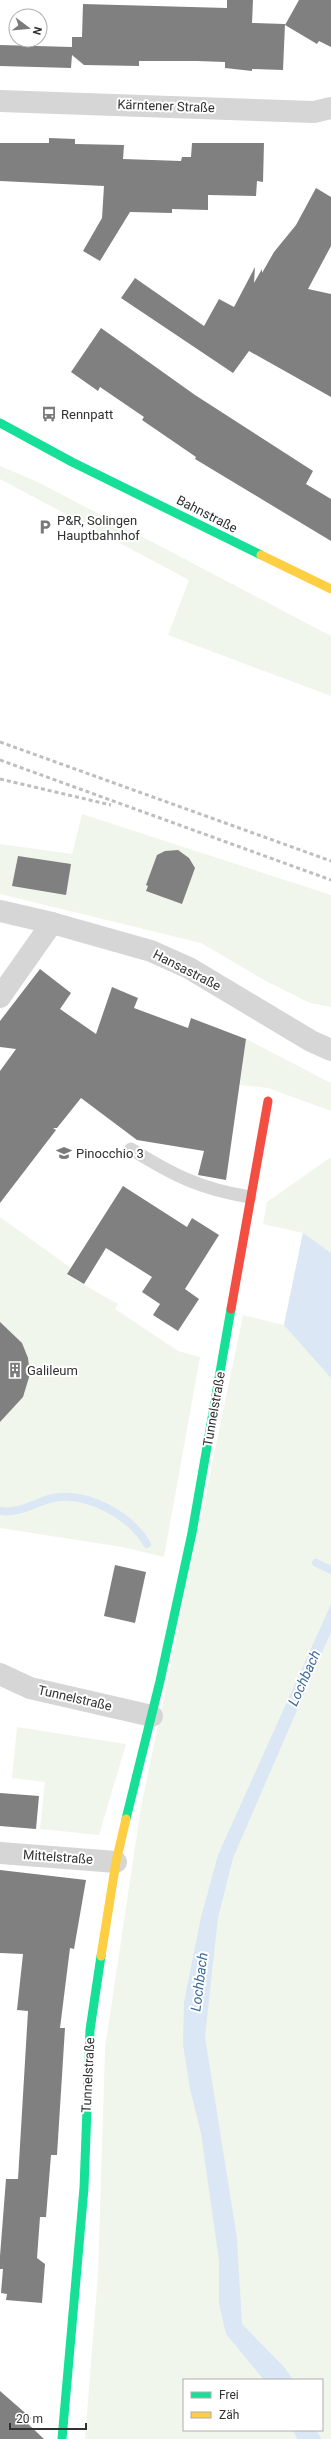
<svg xmlns="http://www.w3.org/2000/svg" width="331" height="2439" viewBox="0 0 331 2439" font-family="Roboto,sans-serif">
	<style>
		.green { fill: #f1f6ed; fill-rule: evenodd }
		.water { fill: #dbe7f4 }
		.lines { fill: none; stroke-linecap: round; stroke-linejoin: round }
		.stream { stroke: #dbe7f4; stroke-width: 8 }
		.building { fill: #808080 }
		.lane { stroke: #d6d6d6; stroke-width: 13 }
		.street { stroke: #d6d6d6; stroke-width: 22 }
		.fast { stroke: #16e098; stroke-width: 9 }
		.slow { stroke: #ffcf43; stroke-width: 9 }
		.jam { stroke: #f24e42; stroke-width: 9 }
		.rail { stroke: #bebebe; stroke-width: 3; stroke-dasharray: 4 3; stroke-linecap: butt }
		.labels { text-anchor: middle; dominant-baseline: central; stroke-width: 4; stroke-linejoin: round; paint-order: stroke }
		.street-label { font-size: 13px; fill: #323232; stroke: #fff }
		.poi-label { font-size: 13px; fill: #323232; stroke: #fff; text-anchor: start }
		.water-label { font-size: 14px; font-style: italic; fill: #39699a; stroke: #fff }
	</style>
	<rect width="100%" height="100%" fill="#fff"/>
	<g class="green">
		<polygon points="0,466 38,482 331,636 331,696 168,635 189,580 0,479"/>
		<polygon points="82,814 331,895 331,1007 310,1003 264,980 201,943 0,894 0,844 72,854"/>
		<polygon points="246,1039 331,1083 331,1111 268,1088 240,1085"/>
		<path d="M331 1157V2439H85L98 2274 105 2048 141 1807 243 1315 284 1325 303 1233 263 1224 267 1202ZM184 2380H322V2430H184Z"/>
		<polygon points="0,1217 71,1268 67,1275 118,1304 115,1309 178,1351 200,1357 164,1557 122,1547 0,1528"/>
		<polygon points="17,1727 126,1744 99,1835 40,1829 45,1782 12,1778"/>
	</g>
	<g class="water">
		<polygon points="303,1233 331,1253 331,1378 284,1325"/>
		<polygon points="331,1604 331,1632 233,1858 218,1918 205,2037 237,2238 242,2324 285,2368 293,2380 264,2380 226,2334 219,2304 219,2261 201,2133 190,2089 183,2045 184,2002 201,1917 218,1855"/>
		<polygon points="293,2430 317,2430 321,2439 297,2439"/>
	</g>
	<g class="lines">
		<g class="stream">
			<path d="M0 1511C20 1514 35 1502 53 1498 87 1491 131 1516 147 1544"/>
			<polyline points="316,1563 331,1570"/>
		</g>
	</g>
	<g class="building">
		<polygon points="227,0 253,0 252,23 285,24 283,70 252,69 252,71 225,68 225,62 197,61 139,61 139,66 84,65 72,55 71,68 0,66 0,45 72,47 72,37 82,37 83,4 227,8"/>
		<polygon points="299,0 331,0 331,47 319,41 317,44 285,25"/>
		<polygon points="49,138 75,139 75,144 124,145 123,159 181,161 182,157 191,157 192,143 264,143 263,182 257,181 256,196 208,195 208,210 172,209 172,213 130,212 100,261 83,251 102,218 104,186 0,181 0,143 49,143"/>
		<polygon points="316,188 331,197 331,246 308,289 331,294 331,397 249,351 233,373 121,298 135,278 204,326 219,299 234,307 255,267 254,283 262,269 262,273 274,252 296,225"/>
		<polygon points="101,328 195,395 313,471 306,484 331,499 331,541 195,459 196,457 142,420 144,417 100,387 98,391 71,372"/>
		<polygon points="178,850 189,858 195,868 182,904 146,891 148,886 146,885 157,855 165,851"/>
		<polygon points="18,856 71,864 66,895 12,886"/>
		<polygon points="40,969 71,993 60,1009 96,1034 112,987 138,998 134,1008 188,1028 191,1018 246,1039 226,1180 198,1175 204,1151 137,1140 81,1098 57,1128 53,1128 56,1130 0,1203 0,1071 16,1049 0,1047 0,1021"/>
		<polygon points="123,1186 187,1227 192,1218 219,1235 185,1289 199,1299 178,1331 153,1315 160,1304 142,1292 152,1277 106,1248 84,1284 67,1274"/>
		<polygon points="0,1322 22,1343 28,1358 30,1374 23,1397 0,1422"/>
		<polygon points="115,1565 146,1572 135,1623 104,1616"/>
		<polygon points="0,1793 39,1796 36,1829 0,1826"/>
		<polygon points="0,1870 86,1880 74,1949 70,1948 60,2028 65,2028 57,2155 51,2155 46,2217 40,2217 37,2258 45,2264 42,2303 6,2300 7,2294 1,2293 3,2269 0,2269 0,2256 6,2179 18,2179 28,2011 17,2010 23,1954 0,1953"/>
		<polygon points="0,2391 31,2418 27,2423 44,2439 0,2439"/>
	</g>
	<g class="lines">
		<path class="lane" d="M131 1149C173 1175 200 1189 250 1197"/>
		<g class="street">
			<polyline points="0,101 314,112 331,108"/>
			<polyline points="0,911 52,923 151,951 189,968 311,1041 331,1050"/>
			<polyline points="0,997 52,923"/>
			<polyline points="0,1674 30,1688 152,1716"/>
			<polyline points="0,1853 116,1862"/>
		</g>
		<g class="fast">
			<polyline points="0,423 72,462 261,555"/>
			<polyline points="126,1819 160,1681 192,1533 231,1309"/>
			<polyline points="62,2439 84,2188 90,2030 101,1956"/>
		</g>
		<g class="slow">
			<polyline points="261,555 331,589"/>
			<polyline points="101,1956 116,1862 126,1819"/>
		</g>
		<polyline class="jam" points="231,1309 268,1101"/>
		<g class="rail">
			<polyline points="0,742 331,861"/>
			<polyline points="0,760 331,880"/>
			<polyline points="0,779 111,805"/>
		</g>
	</g>
	<defs>
		<g id="bus-bare" transform="scale(1.2)"><path d="M-5-6H5V4H4V6H2V4H-2V6H-4V4H-5ZM-3.5-4V0h7V-4ZM-3.5 1.2v1.5H-2V1.2ZM2 1.2v1.5H3.5V1.2Z" fill="#7a7a7a" stroke="#fff" stroke-width="2.5" paint-order="stroke"/></g>
		<g id="parking-bare" transform="scale(1.2)"><path d="M-3.5-5.5H1a3.5 3.5 0 0 1 0 7H-1V5.5H-3.5ZM-1-3.4V-.6H.8a1.4 1.4 0 0 0 0-2.8Z" fill="#7a7a7a" stroke="#fff" stroke-width="2.5" paint-order="stroke"/></g>
		<g id="school-bare" transform="scale(1.2)"><path d="M0-5L7-2L0 1L-7-2ZM-4 1L0 2.5L4 1V4Q0 6-4 4Z" fill="#7a7a7a" stroke="#fff" stroke-width="2.5" paint-order="stroke"/></g>
		<g id="building-bare" transform="scale(1.2)"><path d="M-4-6H4V6H1V3H-1V6H-4ZM-2.5-4.3h1.7v1.8h-1.7ZM.8-4.3h1.7v1.8H.8ZM-2.5-1h1.7V.8h-1.7ZM.8-1h1.7V.8H.8Z" fill="#7a7a7a" stroke="#fff" stroke-width="2.5" paint-order="stroke"/></g>
	</defs>
	<g fill-rule="evenodd">
		<use href="#bus-bare" x="49" y="414"/>
		<use href="#parking-bare" x="45" y="527"/>
		<use href="#school-bare" x="64" y="1153"/>
		<use href="#building-bare" x="15" y="1370"/>
	</g>
	<g class="labels">
		<g class="street-label">
			<text transform="translate(166 106) rotate(2)">Kärntener Straße</text>
			<text transform="translate(207 514) rotate(27)">Bahnstraße</text>
			<text transform="translate(187 970) rotate(27)">Hansastraße</text>
			<text transform="translate(214 1409) rotate(-80)">Tunnelstraße</text>
			<text transform="translate(75 1698) rotate(13)">Tunnelstraße</text>
			<text transform="translate(58 1857) rotate(4)">Mittelstraße</text>
			<text transform="translate(88 2075) rotate(-87)">Tunnelstraße</text>
		</g>
		<g class="poi-label">
			<text x="61" y="414">Rennpatt</text>
			<text x="57" y="520">P&amp;R, Solingen<tspan x="57" dy="15">Hauptbahnhof</tspan></text>
			<text x="76" y="1153">Pinocchio 3</text>
			<text x="27" y="1370">Galileum</text>
		</g>
		<g class="water-label">
			<text transform="translate(304 1678) rotate(-66)">Lochbach</text>
			<text transform="translate(199 1982) rotate(-83)">Lochbach</text>
		</g>
	</g>
	<rect x="183" y="2379" width="140" height="52" fill="#ffffff" stroke="#adadad"/>
	<rect x="191" y="2392" width="20" height="6" fill="#16e098" stroke="#adadad"/>
	<text x="219" y="2399" font-size="12" fill="#323232">Frei</text>
	<rect x="191" y="2412" width="20" height="6" fill="#ffcf43" stroke="#adadad"/>
	<text x="219" y="2419" font-size="12" fill="#323232">Zäh</text>
	<g transform="translate(28 28) rotate(106)"><circle r="19" fill="#ffffff" stroke="#adadad"/>
	<path d="M0-3L7 15L0 10L-7 15Z" fill="#7a7a7a"/>
	<text y="-6" font-size="11" font-weight="bold" text-anchor="middle" fill="#323232">N</text>
	</g>
	<path d="M10 2423v6h76v-6" fill="none" stroke="#323232" stroke-width="2"/>
	<text x="16" y="2423" font-size="12" fill="#323232" stroke="#ffffff" stroke-width="3" paint-order="stroke">20 m</text>
</svg>
